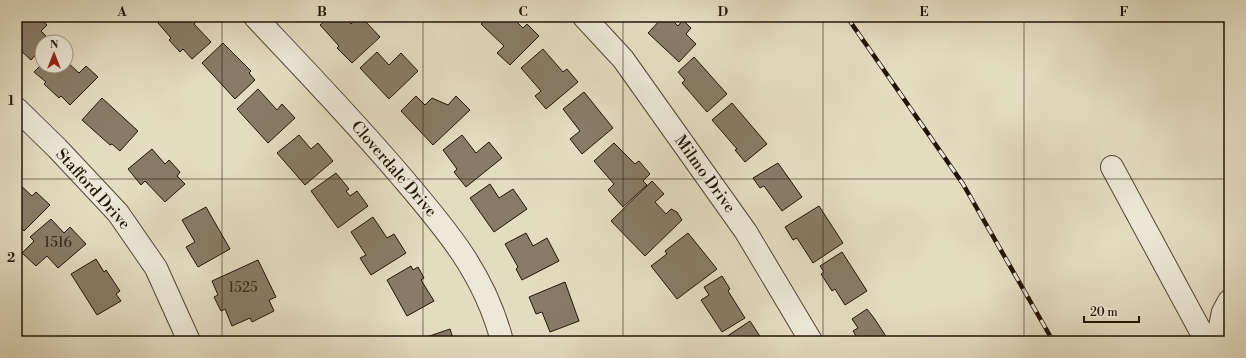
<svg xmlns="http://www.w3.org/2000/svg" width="1246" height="358" viewBox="0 0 1246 358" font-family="'Libre Bodoni',serif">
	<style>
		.building { fill: #887c67; stroke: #241406 }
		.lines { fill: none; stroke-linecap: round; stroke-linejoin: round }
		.minor-casing { stroke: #544635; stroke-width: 24 }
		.minor { stroke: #ede8d7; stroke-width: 22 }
		.rail-casing { stroke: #241406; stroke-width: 4.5 }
		.rail { stroke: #ede8d7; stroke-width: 3; stroke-dasharray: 9; stroke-linecap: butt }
		.grid { fill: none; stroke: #241406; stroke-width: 1; stroke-opacity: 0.55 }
		.labels { text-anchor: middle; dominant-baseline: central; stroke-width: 4; stroke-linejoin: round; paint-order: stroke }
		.number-label { font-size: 14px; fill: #3d2e1e }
		.street-label { font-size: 16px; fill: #241406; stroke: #ede8d7 }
		.neatline { fill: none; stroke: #241406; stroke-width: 1.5 }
		.grid-label { font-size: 13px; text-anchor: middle; font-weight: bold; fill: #241406 }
	</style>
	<rect width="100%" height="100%" fill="#e4dcc1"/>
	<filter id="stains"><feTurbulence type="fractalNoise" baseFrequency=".005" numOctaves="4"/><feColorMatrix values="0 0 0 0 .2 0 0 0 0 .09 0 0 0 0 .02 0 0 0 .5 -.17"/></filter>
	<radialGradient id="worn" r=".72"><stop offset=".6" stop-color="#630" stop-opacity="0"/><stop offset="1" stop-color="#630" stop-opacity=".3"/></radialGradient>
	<g class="building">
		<polygon points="17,17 26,17 29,19 31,17 38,17 47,25 41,31 50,40 48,42 42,42 42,48 31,60 19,49 17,51"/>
		<polygon points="164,17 201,17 194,24 211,42 192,59 183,49 180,52 169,40 171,38 158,23"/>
		<polygon points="329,17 345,17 351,24 358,17 364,23 365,21 380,37 352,63 337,48 339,46 320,25"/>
		<polygon points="489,17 512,17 523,28 527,24 539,36 510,65 497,53 504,46 481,24"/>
		<polygon points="663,17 669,17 678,26 683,20 691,28 686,34 696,44 679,62 648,33"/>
		<polygon points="223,43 251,71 249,73 255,80 235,99 202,63"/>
		<polygon points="543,49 563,72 567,69 578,82 546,109 535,96 541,91 521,68"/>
		<polygon points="377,52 389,65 401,53 418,71 389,99 360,68"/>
		<polygon points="694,57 727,94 707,112 682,83 685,80 678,72"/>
		<polygon points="66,61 79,73 86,66 98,77 70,105 61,96 59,98 44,84 46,82 34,72 42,64 42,66 66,66"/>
		<polygon points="258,89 277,110 282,104 295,118 268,143 237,109"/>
		<polygon points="584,92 613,128 582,154 570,139 580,131 563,109"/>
		<polygon points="416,96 425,105 432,98 448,105 456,96 470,110 433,145 401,111"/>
		<polygon points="102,98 138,131 120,151 112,144 110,145 82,120"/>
		<polygon points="732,103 767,144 745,162 735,150 737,149 712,120"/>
		<polygon points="299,135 311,149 318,143 333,161 305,185 277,153"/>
		<polygon points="462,135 476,153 489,142 502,158 466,187 454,172 457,169 443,150"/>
		<polygon points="614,143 635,164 639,161 650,174 643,181 647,185 623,207 608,190 614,184 594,161"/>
		<polygon points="152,149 165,164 169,160 180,172 177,176 185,184 165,202 145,181 141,185 128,169"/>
		<polygon points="778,163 802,197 782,211 764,186 760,188 753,178"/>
		<polygon points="336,173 349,189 346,191 350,196 357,191 368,206 338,228 311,191"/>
		<polygon points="652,181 664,194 655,202 666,214 671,209 677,212 682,220 645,256 611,221"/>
		<polygon points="17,182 32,196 36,192 50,205 24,231 17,223"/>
		<polygon points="490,184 499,198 513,189 527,209 494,232 470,198"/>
		<polygon points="819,206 843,243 813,263 797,238 793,240 785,227"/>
		<polygon points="206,207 230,249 198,267 186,247 195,242 182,220"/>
		<polygon points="373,217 387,238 394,234 406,253 371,275 360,258 366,255 351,232"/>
		<polygon points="51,219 64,233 70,227 86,244 58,268 47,256 36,266 22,253 34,241 30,237"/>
		<polygon points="526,233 533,246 547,238 559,261 522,280 516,269 518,267 505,244"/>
		<polygon points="688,233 717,269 677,299 651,266 667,254 665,251"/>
		<polygon points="842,252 867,291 845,305 835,289 832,291 821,274 824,272 820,266"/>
		<polygon points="96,259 104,272 106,270 120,291 116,294 121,301 97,315 71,274"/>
		<polygon points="258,260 276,297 269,300 274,311 252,322 250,318 232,326 225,309 221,311 214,297 218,295 212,281"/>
		<polygon points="411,266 413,270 418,267 424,278 421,280 434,301 407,316 387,280"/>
		<polygon points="722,276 730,289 728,291 745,318 722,332 701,300 709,295 704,287"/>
		<polygon points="565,282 579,321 550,332 542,312 536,314 529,297"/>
		<polygon points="867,309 874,318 889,341 859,341 853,331 858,328 852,319"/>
		<polygon points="750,321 761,338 757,341 720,341"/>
		<polygon points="450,329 454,341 422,341 421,339"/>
	</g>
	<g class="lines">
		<g class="minor-casing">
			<g id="minor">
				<path d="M255 17C304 69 354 121 400 175 445 228 484 272 502 341"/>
				<polyline points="584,17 623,59 746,232 811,341"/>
				<polyline points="17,109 57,148 118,213 156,268 189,341"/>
				<polyline points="1112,167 1206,341"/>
				<polyline points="1217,341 1223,312 1229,301"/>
			</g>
		</g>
		<use href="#minor" class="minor"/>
		<g class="rail-casing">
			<polyline id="rail" points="847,17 963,184 1053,341"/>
		</g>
		<use href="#rail" class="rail"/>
	</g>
	<path class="grid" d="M222 17V341M423 17V341M623 17V341M823 17V341M1024 17V341M17 179H1229"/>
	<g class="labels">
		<g class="number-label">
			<text x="58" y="243">1516</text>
			<text x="243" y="288">1525</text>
		</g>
		<g class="street-label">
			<text transform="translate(394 169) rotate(49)">Cloverdale Drive</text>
			<text transform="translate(705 174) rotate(54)">Milmo Drive</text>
			<text transform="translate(93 189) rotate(48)">Stafford Drive</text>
		</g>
	</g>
	<rect width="1246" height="358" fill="none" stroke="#e4dcc1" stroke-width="44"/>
	<g transform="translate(54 54)"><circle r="19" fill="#ede8d7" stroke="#9d9383"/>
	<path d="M0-3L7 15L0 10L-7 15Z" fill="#8f2418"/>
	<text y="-6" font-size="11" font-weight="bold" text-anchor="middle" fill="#241406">N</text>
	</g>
	<path d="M1084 316v6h55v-6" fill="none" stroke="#241406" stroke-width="2"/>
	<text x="1090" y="316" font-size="12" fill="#241406" stroke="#ede8d7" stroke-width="3" paint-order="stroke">20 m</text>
	<rect x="22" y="22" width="1202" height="314" class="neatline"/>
	<g class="grid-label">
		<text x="122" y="16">A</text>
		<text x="322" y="16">B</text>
		<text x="523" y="16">C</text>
		<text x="723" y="16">D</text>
		<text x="924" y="16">E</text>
		<text x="1124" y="16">F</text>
		<text x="11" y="105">1</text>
		<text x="11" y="262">2</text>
	</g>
	<rect width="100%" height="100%" filter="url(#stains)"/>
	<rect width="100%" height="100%" fill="url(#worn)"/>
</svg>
